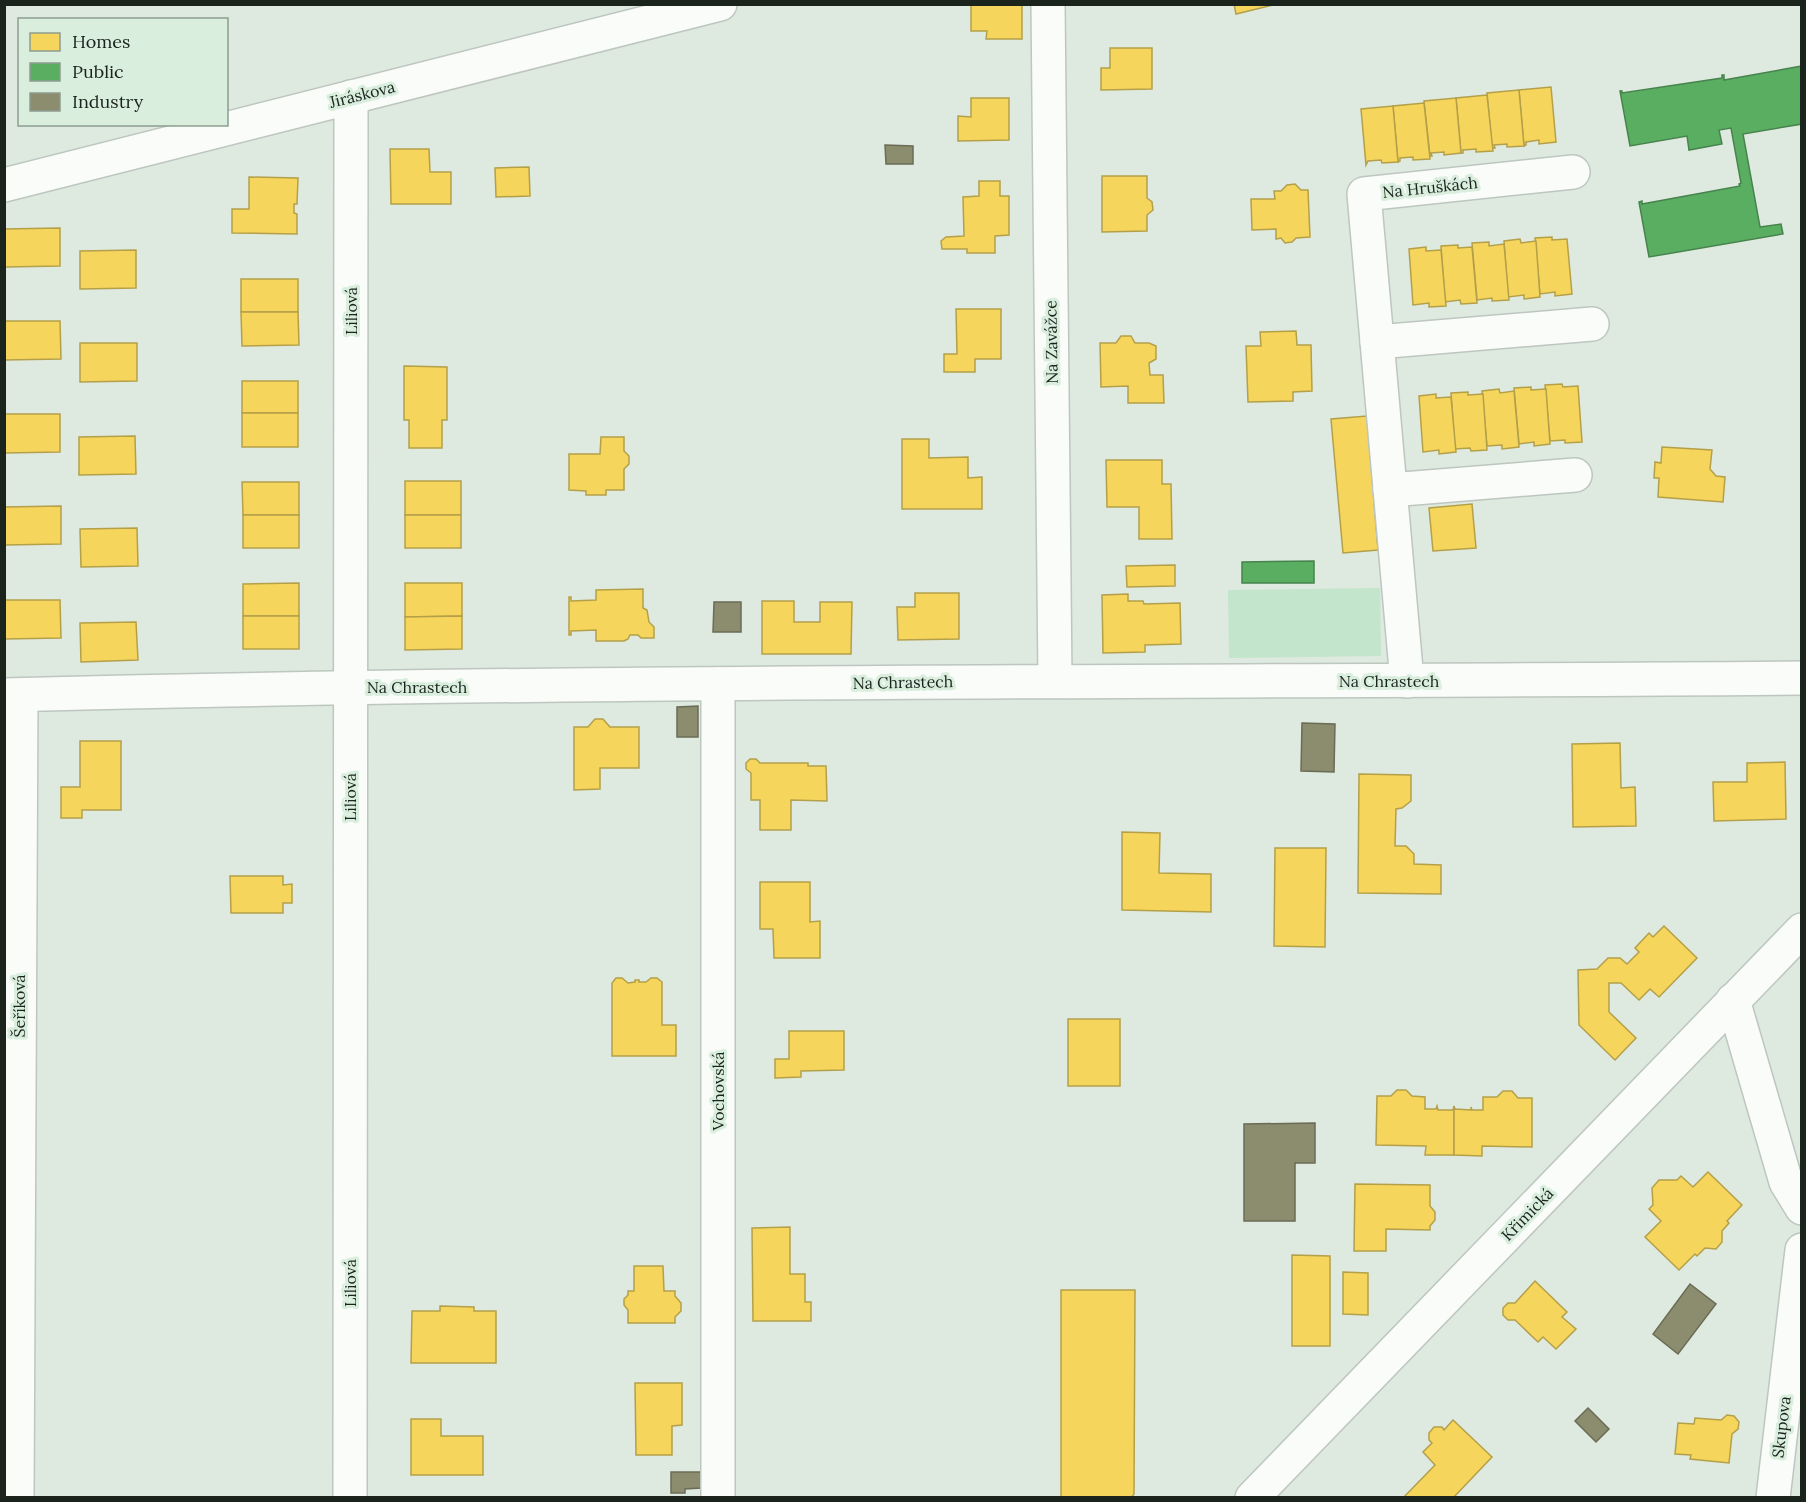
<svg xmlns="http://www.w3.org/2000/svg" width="1806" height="1502" viewBox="0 0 1806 1502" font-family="Lora,serif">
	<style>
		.green { fill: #c3e5cb }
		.homes { fill: #f6d55c; stroke: #b4a049; stroke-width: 1.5 }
		.public { fill: #5aae61; stroke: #47844d; stroke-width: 1.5 }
		.industry { fill: #8c8c6e; stroke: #6a6c56; stroke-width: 1.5 }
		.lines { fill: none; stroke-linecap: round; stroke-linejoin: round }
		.minor-casing { stroke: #bdc6bf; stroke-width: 36 }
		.tertiary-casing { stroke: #bdc6bf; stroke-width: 36 }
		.minor { stroke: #fafcfa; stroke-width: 33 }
		.tertiary { stroke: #fafcfa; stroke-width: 33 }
		.labels { text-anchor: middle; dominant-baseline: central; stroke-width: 6; stroke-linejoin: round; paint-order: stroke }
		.street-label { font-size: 16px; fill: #1b231d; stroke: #d9eedd }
	</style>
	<rect width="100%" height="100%" fill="#dee9e0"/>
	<polygon class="green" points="1380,588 1381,656 1229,658 1228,590"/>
	<g class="homes">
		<polygon points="971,4 1022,4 1022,39 986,39 987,31 971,31"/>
		<polygon points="1234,4 1277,4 1236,14"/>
		<polygon points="1110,48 1152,48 1152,89 1101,90 1101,68 1110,68"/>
		<polygon points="1551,87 1556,142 1539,144 1539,140 1526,142 1526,145 1524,146 1519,90"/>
		<polygon points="1519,90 1524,146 1507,147 1507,144 1494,145 1495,148 1492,148 1487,93"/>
		<polygon points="1487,95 1493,151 1476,152 1476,149 1463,150 1463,153 1461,153 1456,98"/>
		<polygon points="971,98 1009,98 1009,140 958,141 958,116 971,117"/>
		<polygon points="1456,98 1461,153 1444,155 1444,152 1431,153 1432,156 1430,156 1424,101"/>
		<polygon points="1424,103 1430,159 1413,160 1413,157 1400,158 1400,161 1398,162 1393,106"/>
		<polygon points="1393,106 1398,162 1382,163 1381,160 1368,161 1366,165 1361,109"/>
		<polygon points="390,149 429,149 430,172 451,172 451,204 391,204"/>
		<polygon points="529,167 530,196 496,197 495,168"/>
		<polygon points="1102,176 1147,176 1147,198 1152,202 1153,210 1147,215 1147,231 1102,232"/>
		<polygon points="249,177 298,178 297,204 294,204 294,213 297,214 297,234 232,233 232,209 249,209"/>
		<polygon points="979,181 1000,181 1000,196 1009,196 1009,235 995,236 995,253 967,253 967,249 942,249 941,241 946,237 964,236 963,197 979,196"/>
		<polygon points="1295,184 1301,190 1308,190 1310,237 1296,238 1292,242 1285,243 1281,238 1276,239 1276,229 1252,230 1251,199 1275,199 1274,191 1281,191 1287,185"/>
		<polygon points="60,228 60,266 4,267 4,229"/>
		<polygon points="1552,237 1552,240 1567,239 1572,294 1555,296 1555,292 1540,294 1535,238"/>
		<polygon points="1520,239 1521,243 1536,241 1540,297 1524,299 1524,295 1508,297 1504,241"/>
		<polygon points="1489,242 1489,246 1504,244 1509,300 1492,301 1492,298 1477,300 1472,243"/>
		<polygon points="1458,245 1458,248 1472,247 1477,303 1461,304 1460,300 1445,302 1441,246"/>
		<polygon points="1426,247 1426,251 1441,250 1446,306 1429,307 1429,303 1413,305 1409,249"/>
		<polygon points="136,250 136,288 80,289 80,251"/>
		<rect x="241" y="279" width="57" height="33"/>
		<polygon points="956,309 1001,309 1001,359 975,359 975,372 944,372 944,354 957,354"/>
		<polygon points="241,312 298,312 299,345 242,346"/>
		<polygon points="4,321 60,321 61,359 4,360"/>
		<polygon points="1296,331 1297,345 1311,345 1312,391 1293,392 1293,401 1248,402 1246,346 1261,346 1260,332"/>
		<polygon points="1121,336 1131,336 1135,343 1149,343 1156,346 1156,359 1149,363 1150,375 1163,375 1164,403 1128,403 1128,386 1101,387 1100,343 1116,343"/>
		<polygon points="80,343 137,343 137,381 80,382"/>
		<polygon points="404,366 447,367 447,420 442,420 442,448 409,448 409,420 404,420"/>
		<rect x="242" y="381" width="56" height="32"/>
		<polygon points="1562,384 1563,387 1578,386 1582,442 1565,443 1565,440 1550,441 1545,385"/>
		<polygon points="1531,387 1531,390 1546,389 1550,444 1534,446 1534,442 1519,444 1514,388"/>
		<polygon points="1499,389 1500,393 1514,391 1519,447 1502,449 1502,445 1487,446 1482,391"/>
		<polygon points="1468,392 1468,395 1483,394 1487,450 1471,451 1470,448 1455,449 1451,393"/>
		<polygon points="1436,394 1436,398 1451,397 1456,452 1439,454 1439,450 1423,452 1419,396"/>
		<rect x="242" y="413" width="56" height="34"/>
		<polygon points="4,414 60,414 60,452 4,453"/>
		<polygon points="1367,416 1378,550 1343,553 1331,419"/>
		<polygon points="135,436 136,474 79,475 79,437"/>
		<polygon points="601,437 624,437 624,451 629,456 629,464 624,469 624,490 606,490 606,495 586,495 586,491 569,490 569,454 600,454"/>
		<polygon points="902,439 929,439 929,458 968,457 968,478 982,477 982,509 902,509"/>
		<polygon points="1662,447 1712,450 1710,469 1716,476 1725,477 1723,502 1658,497 1659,478 1654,478 1655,462 1661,463"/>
		<polygon points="1106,460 1162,460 1162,484 1171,484 1172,539 1139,539 1139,507 1107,507"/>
		<rect x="405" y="481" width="56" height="34"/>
		<polygon points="242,482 299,482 299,515 243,515"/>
		<polygon points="1472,504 1476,548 1433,551 1429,508"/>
		<polygon points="61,506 61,544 5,545 4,507"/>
		<rect x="243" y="515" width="56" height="33"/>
		<rect x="405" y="515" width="56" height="33"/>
		<polygon points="137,528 138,566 81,567 80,529"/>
		<polygon points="1175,565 1175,586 1127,587 1126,566"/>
		<polygon points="299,583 299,616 243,616 243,584"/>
		<polygon points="405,583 462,583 462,616 405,617"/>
		<polygon points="643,589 643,608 647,610 649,622 654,627 654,638 641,638 638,635 630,635 628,639 624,641 596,641 596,630 571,631 571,635 569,635 569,597 571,597 571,601 596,600 596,590"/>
		<polygon points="915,593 959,593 959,639 898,640 897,607 915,607"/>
		<polygon points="1128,594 1128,601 1143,601 1144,604 1180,603 1181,644 1145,645 1145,652 1103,653 1102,595"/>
		<polygon points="4,600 60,600 61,638 4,639"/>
		<polygon points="762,601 794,601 794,622 820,622 820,602 852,602 851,654 762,654"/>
		<rect x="243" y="616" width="56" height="33"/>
		<polygon points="462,616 462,649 405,650 405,617"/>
		<polygon points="136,622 138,660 81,662 80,623"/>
		<polygon points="595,719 603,719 610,727 639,727 639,768 600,768 600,789 574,790 574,727 588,727"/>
		<polygon points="80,741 121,741 121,810 82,810 82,818 61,818 61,787 80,787"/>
		<polygon points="1620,743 1621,788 1635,787 1636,826 1573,827 1572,744"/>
		<polygon points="750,759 756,759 760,763 808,763 808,766 826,766 827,801 791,800 791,830 760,830 760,800 751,800 751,773 746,769 746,763"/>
		<polygon points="1785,762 1786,819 1714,821 1713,782 1747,782 1747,763"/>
		<polygon points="1359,774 1411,775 1411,801 1402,808 1396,809 1395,846 1406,846 1414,854 1414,864 1441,865 1441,894 1358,893"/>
		<polygon points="1122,832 1160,833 1159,873 1211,874 1211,912 1122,910"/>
		<polygon points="1275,848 1326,848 1325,947 1274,946"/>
		<polygon points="230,876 283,876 283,885 292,884 292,903 283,903 283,913 231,913"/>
		<polygon points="760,882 810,882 810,922 820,921 820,958 774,958 773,929 760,929"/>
		<polygon points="1664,926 1697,958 1659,997 1650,989 1639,1000 1621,983 1609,983 1609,1012 1636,1038 1615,1060 1579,1025 1578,970 1597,969 1608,958 1620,958 1627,964 1639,952 1635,948 1649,933 1653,937"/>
		<polygon points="616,978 622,978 628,983 635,982 635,980 639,980 639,982 646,982 651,978 657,978 662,982 662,1025 676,1025 676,1056 612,1056 612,983"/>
		<rect x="1068" y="1019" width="52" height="67"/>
		<polygon points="789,1031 844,1031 844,1070 801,1071 801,1077 775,1078 775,1059 789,1059"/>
		<polygon points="1397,1090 1406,1090 1412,1096 1425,1097 1425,1109 1436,1109 1437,1106 1438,1110 1453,1110 1454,1106 1454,1155 1425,1155 1426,1146 1376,1145 1377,1096 1391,1096"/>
		<polygon points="1503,1091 1512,1091 1518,1098 1532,1098 1532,1147 1482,1146 1482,1156 1454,1155 1454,1106 1455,1109 1471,1110 1471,1107 1472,1110 1483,1110 1483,1097 1497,1097"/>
		<polygon points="1708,1172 1742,1205 1727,1221 1729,1223 1722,1231 1722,1242 1716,1249 1705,1248 1697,1256 1695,1254 1679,1270 1645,1237 1661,1221 1649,1209 1653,1205 1652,1188 1659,1180 1677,1180 1681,1176 1693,1187"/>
		<polygon points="1355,1184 1430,1185 1430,1206 1435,1212 1435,1220 1430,1226 1430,1230 1386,1229 1386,1251 1354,1251"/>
		<polygon points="790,1227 790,1274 805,1274 805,1302 811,1302 811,1321 753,1321 752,1228"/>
		<polygon points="1292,1255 1330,1256 1330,1346 1292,1346"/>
		<polygon points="634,1266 663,1266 664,1291 675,1291 675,1296 681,1303 681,1311 675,1317 675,1323 628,1323 628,1310 624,1305 624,1299 628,1295 628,1291 634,1291"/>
		<polygon points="1343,1272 1368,1273 1368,1315 1343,1314"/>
		<polygon points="1535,1281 1567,1312 1562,1317 1576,1329 1556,1349 1543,1337 1538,1342 1515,1320 1508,1320 1503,1315 1503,1308 1508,1303 1515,1303"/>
		<polygon points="1061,1290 1135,1290 1134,1494 1131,1498 1061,1498"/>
		<polygon points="440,1306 474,1307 474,1311 496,1311 496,1363 411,1363 412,1311 440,1311"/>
		<polygon points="635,1383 682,1383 682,1425 672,1426 672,1455 636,1455"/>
		<polygon points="1727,1415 1734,1416 1739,1422 1738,1429 1732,1434 1729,1463 1690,1459 1691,1455 1675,1454 1678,1423 1694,1424 1695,1418 1721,1420"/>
		<polygon points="411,1419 441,1419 441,1436 483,1436 483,1475 411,1475"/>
		<polygon points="1453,1420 1492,1457 1453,1498 1403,1498 1435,1465 1423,1452 1432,1443 1429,1440 1429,1433 1434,1427 1442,1427 1444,1430"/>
	</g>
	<g class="public">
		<polygon points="1802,66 1802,124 1743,134 1760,227 1781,224 1783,234 1649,257 1639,202 1642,201 1642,204 1740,186 1739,184 1741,183 1731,128 1719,130 1722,144 1689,150 1687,136 1630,146 1620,91 1622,91 1622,93 1722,78 1722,75 1724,75 1724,80"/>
		<polygon points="1314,561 1314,583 1242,583 1242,562"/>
	</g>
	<g class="industry">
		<polygon points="885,145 913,146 913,164 886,164"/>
		<polygon points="714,602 741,602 741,632 713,632"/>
		<polygon points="698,706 698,737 677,737 677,707"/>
		<polygon points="1302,723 1335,724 1334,772 1301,771"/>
		<polygon points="1315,1123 1315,1163 1295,1163 1295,1221 1244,1221 1244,1124"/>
		<polygon points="1690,1284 1716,1304 1678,1354 1653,1334"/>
		<polygon points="1588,1408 1609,1429 1596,1442 1575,1421"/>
		<polygon points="671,1472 701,1472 701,1488 685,1489 685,1493 671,1493"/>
	</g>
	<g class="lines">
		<g class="minor-casing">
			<g id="minor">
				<polyline points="1048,4 1055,680"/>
				<polyline points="4,185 720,4"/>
				<polyline points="1377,342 1592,324"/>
				<polyline points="1390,490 1575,475"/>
				<polyline points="1407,681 1364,194 1573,172"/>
				<path d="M4 695C603 679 1203 683 1802 678"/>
				<polyline points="1733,1000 1786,1182 1802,1208"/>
				<polyline points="17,1498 21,695"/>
				<polyline points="350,1498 351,97"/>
				<polyline points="718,1498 718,684"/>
				<polyline points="1773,1498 1802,1250"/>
			</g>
		</g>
		<g class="tertiary-casing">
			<polyline id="tertiary" points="1252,1498 1802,930"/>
		</g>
		<use href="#minor" class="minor"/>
		<use href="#tertiary" class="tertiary"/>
	</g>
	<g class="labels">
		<g class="street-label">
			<text transform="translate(362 94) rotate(-14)">Jiráskova</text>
			<text transform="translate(1430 187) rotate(-6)">Na Hruškách</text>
			<text transform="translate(351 311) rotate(-90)">Liliová</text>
			<text transform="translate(1051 342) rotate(-91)">Na Zavážce</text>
			<text x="1389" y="681">Na Chrastech</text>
			<text transform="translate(903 682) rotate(-1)">Na Chrastech</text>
			<text x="417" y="687">Na Chrastech</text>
			<text transform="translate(350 797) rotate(-90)">Liliová</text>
			<text transform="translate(19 1006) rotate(-90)">Šeříková</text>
			<text transform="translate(718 1091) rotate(-90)">Vochovská</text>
			<text transform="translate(1527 1214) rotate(-46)">Křimická</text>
			<text transform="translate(350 1283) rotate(-90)">Liliová</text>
			<text transform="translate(1781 1427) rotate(-83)">Skupova</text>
		</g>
	</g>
	<rect width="1806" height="1502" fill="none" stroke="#1b231d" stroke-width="12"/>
	<rect x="18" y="18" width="210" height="108" fill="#d9eedd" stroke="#8d9d90" stroke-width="1.5"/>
	<rect x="30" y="33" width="30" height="18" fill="#f6d55c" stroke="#8d9d90" stroke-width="1.5"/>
	<text x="72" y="48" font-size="18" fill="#1b231d">Homes</text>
	<rect x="30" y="63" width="30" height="18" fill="#5aae61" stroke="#8d9d90" stroke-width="1.5"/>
	<text x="72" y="78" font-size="18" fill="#1b231d">Public</text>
	<rect x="30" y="93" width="30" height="18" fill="#8c8c6e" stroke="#8d9d90" stroke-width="1.5"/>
	<text x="72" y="108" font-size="18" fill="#1b231d">Industry</text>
</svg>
